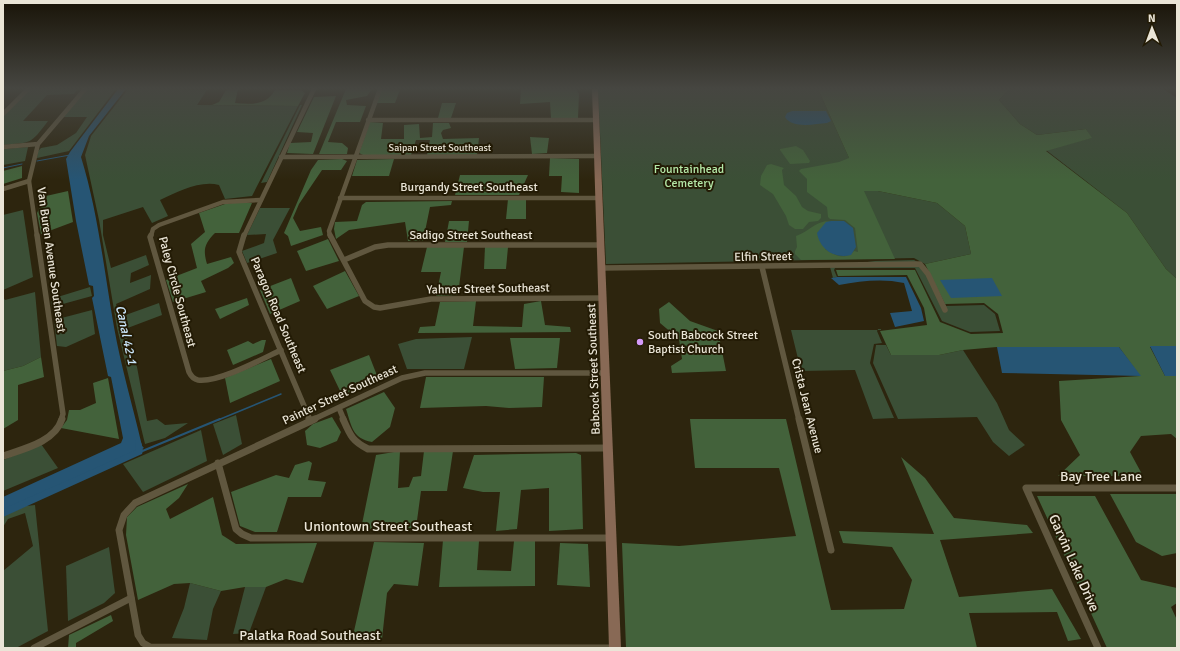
<svg xmlns="http://www.w3.org/2000/svg" width="1180" height="651" viewBox="0 0 1180 651" font-family="Signika,sans-serif">
	<style>
		.green { fill: #3b4f36 }
		.forest { fill: #43623b }
		.water { fill: #265574 }
		.lines { fill: none; stroke-linecap: round; stroke-linejoin: round }
		.stream-far2 { stroke: #265574; stroke-width: 1 }
		.stream-far1 { stroke: #265574; stroke-width: 1.5 }
		.stream { stroke: #265574; stroke-width: 2 }
		.canal { fill: #265574; fill-rule: evenodd }
		.street-far2 { stroke: #60573f; stroke-width: 4.5 }
		.street-far1 { stroke: #60573f; stroke-width: 5.5 }
		.street { stroke: #60573f; stroke-width: 7 }
		.secondary { fill: #886955; fill-rule: evenodd }
		.poi-dot { fill: #d59bfa; stroke: #231b05; stroke-width: 1.5 }
		.labels { text-anchor: middle; dominant-baseline: central; stroke-width: 4; stroke-linejoin: round; paint-order: stroke }
		.far-street-label { font-size: 10px; fill: #eae5d7; stroke: #231b05 }
		.park-label { font-size: 12px; fill: #b4e8a7; stroke: #231b05 }
		.street-label { font-size: 12px; fill: #eae5d7; stroke: #231b05 }
		.poi-label { font-size: 12px; fill: #eae5d7; stroke: #231b05; text-anchor: start }
		.water-label { font-size: 13px; font-style: italic; fill: #cae6fb; stroke: #231b05 }
		.near-street-label { font-size: 14px; fill: #eae5d7; stroke: #231b05 }
	</style>
	<rect width="100%" height="100%" fill="#2d250e"/>
	<g class="green">
		<path d="M29 89H78L74 94 47 95 23 121H48C30 145 32 142 3 145V116Z"/>
		<polygon points="87,89 116,89 69,151 37,158 38,151 41,148 57,145 76,133 87,117 63,117"/>
		<path d="M128 89 207 90 197 105 298 106 252 196 225 199 219 185C200 180 178 192 160 200L168 216 152 223 143 207 103 220V235L111 268 146 255 149 265 131 273 130 283 151 275 150 289 116 304 120 317 159 303 162 315 125 329 130 350 137 367 147 421 157 419 165 425 188 423 165 438 145 444 117 328 99 220 85 155 91 136Z"/>
		<polygon points="598,89 818,89 864,191 878,191 937,203 965,226 971,254 925,264 914,258 606,264"/>
		<polygon points="1013,89 1163,89 1177,98 1177,279 1166,269 1127,213 1046,150 1091,138 1086,129 1037,135 1020,124 999,100 1008,90"/>
		<polygon points="300,105 302,105 267,182 261,183"/>
		<polygon points="28,147 25,161 3,165 3,149"/>
		<polygon points="260,208 290,208 273,240 277,253 247,263 242,251 264,243 266,234 247,235"/>
		<polygon points="23,210 33,277 3,290 3,215"/>
		<polygon points="914,260 923,265 946,306 984,305 995,314 1000,331 970,332 942,321 915,268 835,268 834,270 837,277 833,278 830,267 875,261"/>
		<polygon points="90,287 92,296 52,307 51,299"/>
		<polygon points="35,292 41,357 23,366 3,371 3,297 5,300"/>
		<polygon points="92,310 95,334 66,347 57,346 54,320"/>
		<polygon points="878,329 877,331 882,343 874,344 870,363 894,418 873,419 855,370 801,371 791,330 882,329"/>
		<polygon points="472,337 464,369 407,369 398,344 416,339"/>
		<polygon points="876,345 886,345 891,355 939,355 963,350 997,403 1009,430 1025,445 1009,456 993,442 977,417 898,419 873,363"/>
		<polygon points="236,415 242,444 223,455 213,424"/>
		<polygon points="201,430 207,461 143,492 123,464"/>
		<polygon points="41,444 58,468 3,491 3,460"/>
		<polygon points="35,505 48,631 16,648 3,648 3,571 33,546 25,513 8,519 3,527 3,516 26,506"/>
		<polygon points="109,547 115,593 104,603 68,621 66,566"/>
		<polygon points="190,583 221,591 213,609 207,640 172,638 184,608"/>
		<polygon points="245,587 266,587 249,633 233,634"/>
	</g>
	<g class="forest">
		<path d="M238 89 235 103C251 104 266 106 275 90H301L305 93 298 106 212 105 219 102 226 90Z"/>
		<polygon points="346,89 372,89 367,96 346,100 347,105 366,106 360,122 336,122 328,142 342,143 348,148 347,154 319,154"/>
		<polygon points="382,89 400,90 395,103 376,103"/>
		<polygon points="521,89 576,89 579,94 578,118 551,118 550,102 520,104"/>
		<path d="M818 89H1013L1008 90 999 100 1020 124 1037 135 1086 129 1092 138 1046 151 1127 213 1166 269 1177 279V346L1150 347 1165 376H1177V439L1171 434 1141 436 1130 452 1143 476H1058L1080 455 1061 420 1059 381 1140 376 1119 347H997L963 350 939 355H891L880 331 927 325 924 308 907 275 838 276 836 270H915L940 322 971 334 1003 333 998 314 984 303 945 304 925 264 971 254 965 226 937 203 878 191H864L895 259 801 260 795 254V251L797 247 796 236C810 231 816 220 831 221L826 222 825 249C834 255 845 261 854 251L858 252 855 228 845 220 830 219 828 217 827 207 807 192V179L799 171 801 169 839 162 849 158Z"/>
		<polygon points="336,96 313,154 287,153 290,143 311,142 313,133 297,132 314,97"/>
		<polygon points="442,103 456,103 451,118 438,118"/>
		<polygon points="370,122 383,123 381,139 404,139 404,125 419,124 420,138 432,137 433,123 449,123 451,128 443,130 441,133 443,139 479,138 477,155 427,155 430,140 416,140 411,155 363,155 359,153"/>
		<polygon points="530,137 549,138 547,153 532,154"/>
		<polygon points="796,146 803,150 810,161 809,163 790,164 780,150 780,149"/>
		<polygon points="550,158 579,159 579,193 561,192 562,176 549,176"/>
		<polygon points="342,159 347,161 341,170 322,170 299,204 293,218 300,231 321,227 323,235 291,246 288,236 284,233 311,170 318,160"/>
		<polygon points="394,159 389,176 352,176 357,160"/>
		<polygon points="771,164 784,168 782,170 784,185 796,196 802,207 808,211 821,214 821,218 818,221 809,222 803,229 795,229 789,225 786,216 773,194 760,185 761,176 767,165"/>
		<polygon points="22,166 22,178 3,184 3,171"/>
		<polygon points="460,175 528,175 519,195 455,195"/>
		<polygon points="68,191 73,222 41,234 37,213 46,196"/>
		<polygon points="508,199 526,200 526,219 506,219"/>
		<polygon points="452,201 451,205 430,207 423,241 408,241 405,222 349,230 336,239 334,229 335,222 357,221 362,205 366,202"/>
		<path d="M240 202 252 203 239 233H215C204 244 203 250 207 264L231 257 234 263 228 268 201 281 206 292 173 302 166 280 197 268 191 244 205 232 199 213 225 204Z"/>
		<polygon points="449,221 469,221 467,242 445,242"/>
		<polygon points="328,239 339,261 306,271 297,251"/>
		<polygon points="485,246 508,247 506,269 484,269"/>
		<polygon points="427,247 464,247 458,295 436,296 441,272 421,272"/>
		<polygon points="345,271 359,296 327,309 313,286"/>
		<polygon points="291,278 300,301 270,314 260,290"/>
		<polygon points="247,298 249,305 220,319 215,309"/>
		<polygon points="476,301 473,326 522,327 524,304 541,301 545,325 570,327 571,332 418,333 420,327 435,326 440,302"/>
		<polygon points="669,302 690,321 718,331 726,371 672,373 671,366 682,359 679,339 660,323 659,309"/>
		<polygon points="510,338 560,338 557,368 515,369"/>
		<polygon points="262,340 266,340 263,352 233,365 227,350 248,341 253,344"/>
		<polygon points="369,355 378,378 343,397 330,370"/>
		<polygon points="41,357 44,377 18,385 18,420 3,429 3,371 23,366"/>
		<polygon points="271,359 280,381 230,403 225,378"/>
		<polygon points="426,377 544,377 542,407 509,408 486,406 420,408"/>
		<polygon points="108,378 119,439 61,428 67,420 69,410 80,410 96,403 93,383"/>
		<path d="M384 392 395 408 390 427 372 442C352 438 352 427 346 409Z"/>
		<polygon points="332,417 341,432 337,441 320,448 307,445 305,431 313,424"/>
		<polygon points="690,419 786,419 831,610 904,609 912,580 892,547 843,543 839,531 934,534 901,457 925,478 954,518 1027,525 1033,533 940,540 959,597 1052,589 1081,639 1068,641 1057,612 969,613 977,648 626,648 622,543 679,546 796,536 779,468 695,468"/>
		<polygon points="400,451 398,488 409,487 413,477 421,476 424,451 453,451 447,491 421,491 416,528 361,529 376,455"/>
		<polygon points="576,453 581,455 583,529 549,531 549,488 521,490 517,529 496,531 500,492 483,492 463,488 474,455"/>
		<polygon points="309,461 312,463 308,480 326,482 321,497 288,497 277,532 255,532 240,526 231,492 276,475 289,478 295,465"/>
		<polygon points="188,484 179,498 166,509 170,519 213,497 222,535 236,544 317,543 303,583 286,579 266,587 245,587 221,591 190,583 174,584 138,600 126,535 127,517 137,507"/>
		<polygon points="1110,494 1177,494 1177,553 1162,556 1136,542"/>
		<polygon points="1037,496 1095,496 1141,580 1177,588 1177,603 1171,607 1177,620 1177,648 1107,648"/>
		<polygon points="535,539 535,586 439,587 443,540 479,541 477,570 511,571 514,541"/>
		<polygon points="374,542 424,543 418,586 394,584 387,593 382,639 352,640"/>
		<polygon points="560,543 588,544 590,587 557,585"/>
		<polygon points="111,615 113,621 76,643 76,648 68,648 69,635"/>
	</g>
	<g class="water">
		<path d="M118 89H126L89 136 81 157C98 212 104 270 114 327 121 367 133 407 142 446L144 448 3 511V497L121 443 123 438 111 377 108 376 92 298 94 296 93 286 89 285 76 221 66 159 70 152Z"/>
		<path d="M792 111H826L831 121 827 123C815 124 792 129 785 117L787 113Z"/>
		<path d="M831 221H844L853 228 856 247 851 255C835 259 820 250 817 233L826 222Z"/>
		<path d="M837 277H906L921 308 924 321 895 327 890 313 912 311 904 283C882 278 861 281 839 285L831 278Z"/>
		<polygon points="992,278 1002,296 951,298 940,280"/>
		<polygon points="1150,346 1177,346 1177,376 1165,376"/>
		<polygon points="997,347 1119,347 1141,376 1002,373"/>
	</g>
	<g class="lines">
		<g class="stream-far2">
			<polyline points="37,161 70,155"/>
			<polyline points="3,168 22,164"/>
		</g>
		<polyline class="stream-far1" points="218,420 281,394"/>
		<polyline class="stream" points="140,452 220,419"/>
		<path class="canal" d="M138 439 140 440C142 444 144 450 142 454L3 517V509L136 450 135 442 136 440Z"/>
		<g class="street-far2">
			<polyline points="3,114 28,89"/>
			<polyline points="368,120 597,120"/>
			<polyline points="3,147 38,144"/>
			<polyline points="281,157 598,156"/>
			<polyline points="3,189 29,181"/>
			<polyline points="340,198 599,198"/>
			<polyline points="37,236 29,181 38,144 85,89"/>
			<polyline points="151,236 153,229 159,225 223,202 261,200"/>
			<polyline points="244,236 314,89"/>
			<polyline points="330,236 329,231 380,89"/>
		</g>
		<g class="street-far1">
			<polyline points="37,235 63,414 61,420"/>
			<path d="M151 235 150 237 189 372C191 376 193 379 198 380 218 383 262 359 281 350"/>
			<polyline points="244,235 239,252 310,420"/>
			<polyline points="330,235 365,301 374,307 380,308 431,299 603,298"/>
			<polyline points="344,260 375,247 388,245 601,245"/>
			<polyline points="762,267 799,420"/>
			<polyline points="602,268 920,264 928,274 945,310"/>
			<polyline points="339,408 344,420"/>
			<polyline points="312,420 402,378 425,373 605,373"/>
		</g>
		<g class="street">
			<polyline points="309,419 310,421"/>
			<polyline points="315,419 135,503 124,515 119,530 138,635 143,643 150,647 615,648"/>
			<path d="M343 419C350 435 352 441 368 449L608 448"/>
			<polyline points="799,419 831,550"/>
			<path d="M3 456C23 449 55 442 62 419"/>
			<polyline points="218,463 236,529 242,534 251,538 611,538"/>
			<polyline points="34,648 131,598"/>
			<polyline points="1098,648 1026,488 1177,488"/>
		</g>
		<polygon class="secondary" points="592,89 598,89 621,648 609,648"/>
	</g>
	<linearGradient id="sky" x2="0" y2="1"><stop stop-color="#191408"/><stop offset="0.49" stop-color="#464641"/><stop offset="1" stop-color="#464641" stop-opacity="0"/></linearGradient>
	<rect width="1180" height="180" fill="url(#sky)"/>
	<circle class="poi-dot" cx="640" cy="342" r="4"/>
	<g class="labels">
		<g class="far-street-label">
			<text x="440" y="148">Saipan Street Southeast</text>
		</g>
		<g class="park-label">
			<text x="689" y="169">Fountainhead<tspan x="689" dy="14">Cemetery</tspan></text>
		</g>
		<g class="street-label">
			<text x="469" y="187">Burgandy Street Southeast</text>
			<text x="471" y="235">Sadigo Street Southeast</text>
			<text transform="translate(763 257) rotate(-1)">Elfin Street</text>
			<text transform="translate(51 260) rotate(82)">Van Buren Avenue Southeast</text>
			<text transform="translate(488 289) rotate(-1)">Yahner Street Southeast</text>
			<text transform="translate(177 292) rotate(75)">Paley Circle Southeast</text>
			<text transform="translate(278 315) rotate(67)">Paragon Road Southeast</text>
			<text transform="translate(594 369) rotate(-92)">Babcock Street Southeast</text>
			<text transform="translate(340 395) rotate(-25)">Painter Street Southeast</text>
			<text transform="translate(807 406) rotate(76)">Crista Jean Avenue</text>
		</g>
		<g class="poi-label">
			<text x="648" y="335">South Babcock Street<tspan x="648" dy="14">Baptist Church</tspan></text>
		</g>
		<g class="water-label">
			<text transform="translate(126 335) rotate(78)">Canal 42-1</text>
		</g>
		<g class="near-street-label">
			<text x="1101" y="476">Bay Tree Lane</text>
			<text x="388" y="526">Uniontown Street Southeast</text>
			<text transform="translate(1074 563) rotate(66)">Garvin Lake Drive</text>
			<text x="310" y="635">Palatka Road Southeast</text>
		</g>
	</g>
	<rect width="1180" height="651" fill="none" stroke="#eae5d7" stroke-width="8"/>
	<g transform="translate(1152 28) rotate(359)" stroke="#231b05" stroke-width="3" paint-order="stroke">
	<path d="M0-3L7 15L0 10L-7 15Z" fill="#eae5d7"/>
	<text y="-6" font-size="11" font-weight="bold" text-anchor="middle" fill="#eae5d7">N</text>
	</g>
</svg>
